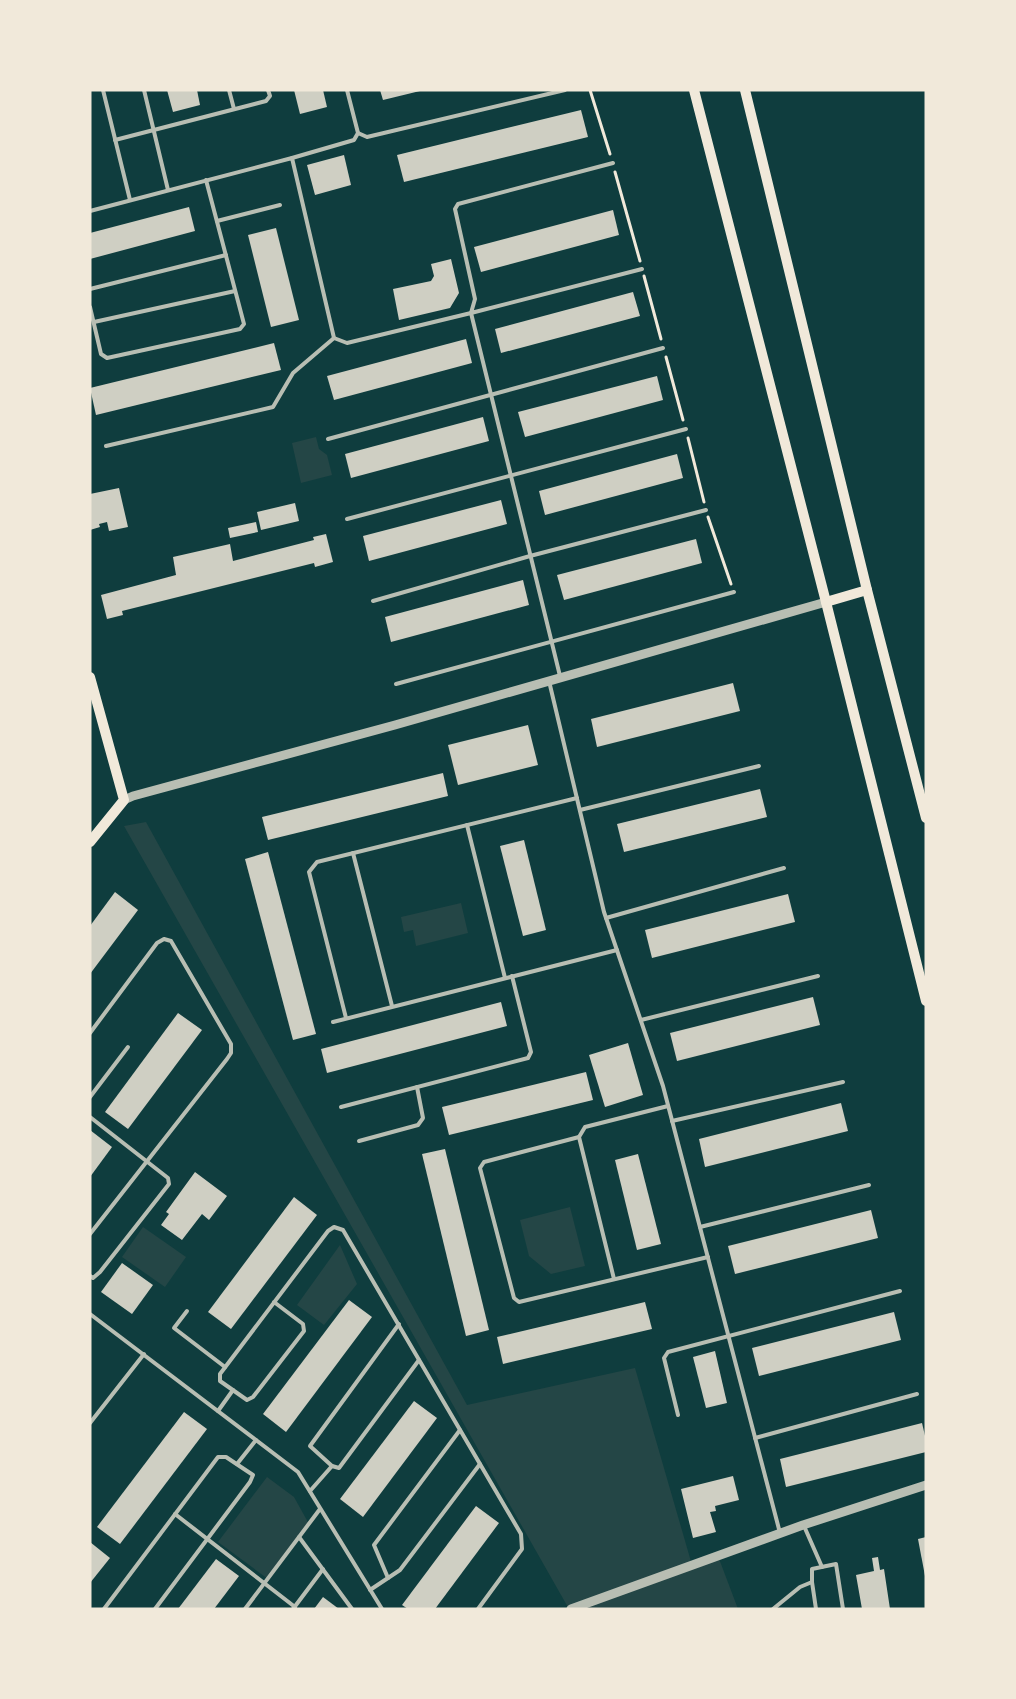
<svg xmlns="http://www.w3.org/2000/svg" width="1016" height="1699" viewBox="0 0 1016 1699" font-family="'DM Sans',sans-serif">
	<style>
		.green { fill: #244646 }
		.building { fill: #cfcfc3 }
		.lines { fill: none; stroke-linecap: round; stroke-linejoin: round }
		.path { stroke: #f1e9da; stroke-width: 3 }
		.service { stroke: #b8beb3; stroke-width: 4 }
		.tertiary { stroke: #b8beb3; stroke-width: 9 }
		.secondary { stroke: #f1e9da; stroke-width: 10 }
	</style>
	<rect width="100%" height="100%" fill="#0f3d3e"/>
	<g class="green">
		<polygon points="316,437 319,449 327,455 332,475 301,483 292,443"/>
		<polygon points="146,822 467,1405 635,1368 692,1565 718,1556 738,1609 569,1609 124,826"/>
		<polygon points="461,903 468,933 416,946 413,930 404,932 401,917"/>
		<polygon points="570,1207 585,1266 551,1274 529,1256 520,1220"/>
		<polygon points="143,1227 186,1257 165,1287 122,1257"/>
		<polygon points="340,1245 357,1284 324,1325 297,1305"/>
		<polygon points="267,1477 294,1497 309,1524 268,1579 218,1542"/>
	</g>
	<g class="building">
		<polygon points="167,90 197,90 200,105 173,112"/>
		<polygon points="294,90 323,90 327,107 300,114"/>
		<polygon points="380,90 420,90 420,91 383,100"/>
		<polygon points="581,110 588,137 404,182 397,155"/>
		<polygon points="344,155 351,185 315,195 307,165"/>
		<polygon points="189,207 195,231 90,259 90,233"/>
		<polygon points="613,210 619,235 481,272 474,247"/>
		<polygon points="276,228 299,320 271,327 248,235"/>
		<polygon points="451,259 459,293 450,308 399,320 393,289 431,281 434,276 431,264"/>
		<polygon points="633,292 640,316 501,353 495,329"/>
		<polygon points="466,339 472,363 334,400 327,376"/>
		<polygon points="274,343 281,370 96,415 90,388"/>
		<polygon points="657,376 663,400 525,437 518,412"/>
		<polygon points="483,417 489,441 351,478 345,454"/>
		<polygon points="677,454 683,478 545,515 539,491"/>
		<polygon points="119,488 128,527 109,531 107,522 99,524 100,527 90,530 90,494"/>
		<polygon points="501,500 507,524 369,561 363,536"/>
		<polygon points="295,503 299,521 261,530 257,512"/>
		<polygon points="256,522 258,532 230,538 228,528"/>
		<polygon points="326,534 333,562 315,567 314,563 122,611 123,615 107,619 101,595 176,575 173,557 230,544 233,561 314,540 313,537"/>
		<polygon points="696,539 702,563 564,600 557,575"/>
		<polygon points="523,580 529,605 391,642 385,617"/>
		<polygon points="733,683 740,711 597,747 591,719"/>
		<polygon points="528,725 538,765 458,785 448,745"/>
		<polygon points="443,773 448,796 268,840 262,817"/>
		<polygon points="760,789 767,817 624,852 617,824"/>
		<polygon points="524,840 546,930 523,936 500,846"/>
		<polygon points="268,852 316,1034 293,1040 245,859"/>
		<polygon points="115,892 138,910 90,974 90,926"/>
		<polygon points="788,894 795,922 652,958 645,930"/>
		<polygon points="813,997 820,1025 677,1061 670,1033"/>
		<polygon points="501,1002 507,1026 327,1073 321,1049"/>
		<polygon points="178,1013 202,1030 128,1129 105,1112"/>
		<polygon points="628,1043 643,1095 605,1107 589,1055"/>
		<polygon points="586,1072 593,1100 449,1135 442,1107"/>
		<polygon points="841,1103 848,1131 705,1167 699,1139"/>
		<polygon points="90,1130 112,1147 90,1177"/>
		<polygon points="445,1149 489,1330 466,1336 422,1154"/>
		<polygon points="638,1154 661,1244 637,1250 615,1160"/>
		<polygon points="195,1172 227,1196 209,1220 202,1214 182,1240 161,1225 169,1214 166,1212"/>
		<polygon points="294,1197 317,1215 231,1329 208,1312"/>
		<polygon points="871,1210 878,1238 735,1274 728,1246"/>
		<polygon points="122,1263 153,1285 132,1314 101,1292"/>
		<polygon points="349,1300 372,1317 286,1432 263,1414"/>
		<polygon points="645,1302 652,1329 503,1364 497,1337"/>
		<polygon points="894,1312 901,1340 759,1376 752,1348"/>
		<polygon points="715,1351 727,1403 706,1408 693,1357"/>
		<polygon points="414,1401 437,1418 363,1517 340,1499"/>
		<polygon points="184,1412 207,1429 120,1544 97,1527"/>
		<polygon points="922,1423 926,1440 926,1452 786,1487 780,1459"/>
		<polygon points="733,1476 739,1500 715,1506 716,1511 710,1512 716,1532 693,1538 681,1489"/>
		<polygon points="476,1506 499,1523 435,1609 408,1609 402,1605"/>
		<polygon points="926,1537 926,1576 925,1576 918,1539"/>
		<polygon points="90,1542 110,1558 90,1583"/>
		<polygon points="878,1557 880,1570 884,1569 890,1609 862,1609 856,1575 874,1571 872,1558"/>
		<polygon points="216,1559 239,1576 214,1609 178,1609"/>
		<polygon points="323,1597 339,1609 314,1609"/>
	</g>
	<g class="lines">
		<g class="path">
			<polyline points="590,90 610,154"/>
			<polyline points="615,172 640,261"/>
			<polyline points="644,276 661,339"/>
			<polyline points="666,357 683,420"/>
			<polyline points="688,438 704,502"/>
			<polyline points="708,517 731,584"/>
		</g>
		<g class="service">
			<polyline points="103,90 130,200"/>
			<polyline points="144,90 168,190"/>
			<polyline points="229,90 234,109"/>
			<polyline points="358,133 367,137 565,90"/>
			<polyline points="115,140 266,101 270,96 268,90"/>
			<polyline points="292,158 354,140 358,133 347,90"/>
			<polyline points="613,163 458,204 455,209 475,299 471,313 642,269"/>
			<polyline points="90,211 292,158 334,338 347,343 471,313 560,676"/>
			<polyline points="217,221 280,205"/>
			<polyline points="90,289 226,255"/>
			<polyline points="90,307 101,354 107,358 240,329 244,324 206,180"/>
			<polyline points="94,322 235,291"/>
			<polyline points="328,439 663,348"/>
			<polyline points="106,446 273,407 293,373 334,338"/>
			<polyline points="347,519 686,429"/>
			<polyline points="373,601 530,556 706,510"/>
			<polyline points="549,681 604,912 663,1086 780,1533"/>
			<polyline points="396,684 734,592"/>
			<polyline points="580,810 759,766"/>
			<polyline points="467,825 505,978"/>
			<polyline points="353,853 392,1006"/>
			<polyline points="606,918 784,868"/>
			<polyline points="346,1018 309,872 317,862 577,798"/>
			<polyline points="641,1020 818,976"/>
			<polyline points="333,1022 617,950"/>
			<polyline points="90,1033 157,943 164,939 171,941 231,1044 231,1053 227,1059 90,1234"/>
			<polyline points="90,1097 128,1047"/>
			<polyline points="341,1107 528,1058 531,1052 512,976"/>
			<polyline points="90,1117 168,1178 169,1184 100,1272 93,1278 90,1276"/>
			<polyline points="672,1121 843,1082"/>
			<polyline points="579,1137 484,1162 480,1168 514,1298 519,1302 708,1257"/>
			<polyline points="359,1141 418,1125 423,1118 417,1087"/>
			<polyline points="700,1227 869,1185"/>
			<polyline points="614,1279 579,1137 585,1127 668,1106"/>
			<polyline points="274,1302 303,1324 304,1331 253,1397 247,1400 220,1381 220,1374 328,1231 334,1227 343,1230 521,1534 522,1549 478,1609"/>
			<polyline points="187,1311 174,1328 225,1367"/>
			<polyline points="90,1314 298,1472 382,1609"/>
			<polyline points="218,1411 233,1390"/>
			<polyline points="678,1415 664,1358 668,1352 900,1291"/>
			<polyline points="90,1423 144,1354"/>
			<polyline points="755,1438 917,1394"/>
			<polyline points="237,1464 256,1440"/>
			<polyline points="332,1466 310,1446 399,1324"/>
			<polyline points="310,1491 332,1466 339,1468 419,1360"/>
			<polyline points="175,1514 295,1607"/>
			<polyline points="804,1526 822,1567"/>
			<polyline points="299,1537 352,1609"/>
			<polyline points="388,1578 374,1545 460,1430"/>
			<polyline points="370,1590 400,1570 480,1464"/>
			<polyline points="104,1609 218,1457 226,1457 253,1475 250,1482 155,1609"/>
			<polyline points="245,1609 320,1509"/>
			<polyline points="293,1609 323,1569"/>
			<polyline points="773,1609 800,1587 812,1582"/>
			<polyline points="816,1609 812,1582 812,1569 836,1564 843,1609"/>
		</g>
		<g class="tertiary">
			<polyline points="124,800 133,796 395,725 826,602"/>
			<polyline points="571,1609 803,1525 926,1485"/>
		</g>
		<g class="secondary">
			<polyline points="694,90 826,602 926,1001"/>
			<polyline points="745,90 867,590 926,818"/>
			<polyline points="826,602 867,590"/>
			<polyline points="90,677 124,800 90,842"/>
		</g>
	</g>
	<rect width="1016" height="1699" fill="none" stroke="#f1e9da" stroke-width="183"/>
</svg>
